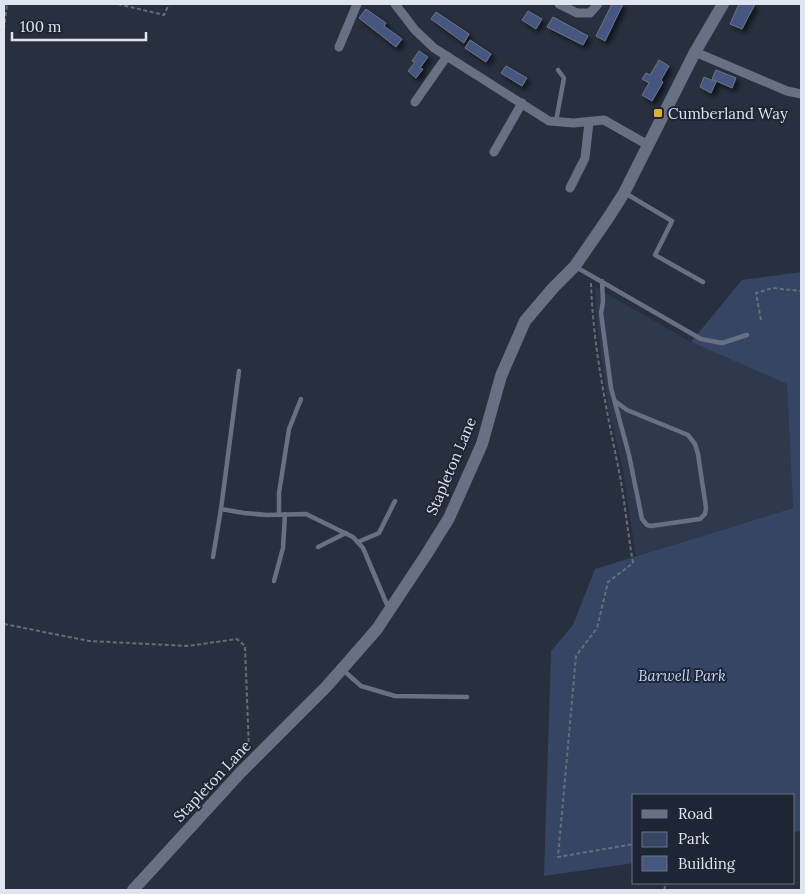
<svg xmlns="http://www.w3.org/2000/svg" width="805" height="894" viewBox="0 0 805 894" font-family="Lora,serif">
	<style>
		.built { fill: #2f394e }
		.green { fill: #364563 }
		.building { fill: #445780; stroke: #6b7486; filter: url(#shadow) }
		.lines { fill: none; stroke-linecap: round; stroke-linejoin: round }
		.path { stroke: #666d7a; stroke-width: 2; stroke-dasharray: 4 2.5; stroke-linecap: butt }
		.lane { stroke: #687183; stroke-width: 4.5 }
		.street { stroke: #687183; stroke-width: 9 }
		.secondary { stroke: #687183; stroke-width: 12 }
		.poi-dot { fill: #e2af34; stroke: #1e2635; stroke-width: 2 }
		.labels { text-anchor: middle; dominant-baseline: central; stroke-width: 4; stroke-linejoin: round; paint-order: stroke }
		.poi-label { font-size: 15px; fill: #dfe4ee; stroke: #1e2635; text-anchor: start }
		.street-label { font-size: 15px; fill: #dfe4ee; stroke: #1e2635 }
		.park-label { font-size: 15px; font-style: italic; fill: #c1d5fd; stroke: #1e2635 }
	</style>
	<defs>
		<filter id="shadow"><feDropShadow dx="3.5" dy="3.5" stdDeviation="2.5" flood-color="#0009"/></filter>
	</defs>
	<rect width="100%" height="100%" fill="#28303f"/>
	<polygon class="built" points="595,287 691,342 787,384 793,508 636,556 623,469 608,407 596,316"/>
	<polygon class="green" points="801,272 801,831 794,832 794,795 634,795 634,863 544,876 551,651 573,625 595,569 793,508 787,384 691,342 742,280"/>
	<g class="building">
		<polygon points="612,4 623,4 605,41 596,36"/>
		<polygon points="739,4 755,4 742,29 730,24"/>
		<polygon points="366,9 386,23 384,26 402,39 396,47 359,18"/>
		<polygon points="528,11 542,19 536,29 522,20"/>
		<polygon points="436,12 469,34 464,43 431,19"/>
		<polygon points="553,17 588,36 583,45 547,27"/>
		<polygon points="470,40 491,54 486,62 465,48"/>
		<polygon points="419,51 428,57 420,68 423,69 416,78 408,71 415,62 412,61"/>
		<polygon points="659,60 669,66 661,80 663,82 652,101 642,95 649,83 642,79 646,73 650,75"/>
		<polygon points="506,66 527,78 522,86 501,73"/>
		<polygon points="716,70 736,78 732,88 712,79"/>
		<polygon points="704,77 716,82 711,93 700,87"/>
	</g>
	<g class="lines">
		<g class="path">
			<polyline points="118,4 164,15 169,4"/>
			<polyline points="4,29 7,4"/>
			<path d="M591 283C593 348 607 412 620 476 625 505 628 534 633 563L608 582 597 628 576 656 558 857 634 844"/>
			<polyline points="761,320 756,293 773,288 801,291"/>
			<polyline points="4,624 89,641 188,646 237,639 245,646 249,750"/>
			<polyline points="664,890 666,883"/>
		</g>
		<g class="lane">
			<polyline points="556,121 564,78 558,70"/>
			<polyline points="625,193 672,221 655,255 703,282"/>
			<polyline points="576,267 701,339 722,343 747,335"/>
			<polyline points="602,281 603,302 601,313 611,388 629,455 642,519 647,525 651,526 700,519 705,514 706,508 698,454 695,444 688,435 627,410 615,401"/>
			<polyline points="239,371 221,509 244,513 267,515 306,514 353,537 363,548 388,607"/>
			<polyline points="279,515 279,493 289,429 301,399"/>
			<polyline points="358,542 379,533 395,501"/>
			<polyline points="318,547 346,533"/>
			<polyline points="213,557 221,509"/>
			<polyline points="274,581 283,548 285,514"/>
			<polyline points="343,670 361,686 395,696 467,697"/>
		</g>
		<g class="street">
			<polyline points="395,4 415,30 434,48 549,121 574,123 604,120 648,145"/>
			<polyline points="559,4 577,13 590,13 598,4"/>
			<polyline points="339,47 357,4"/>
			<polyline points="695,52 787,91 801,94"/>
			<polyline points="415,102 447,56"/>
			<polyline points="494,152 522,103"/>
			<polyline points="570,188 585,158 589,122"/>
		</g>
		<polyline class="secondary" points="133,890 241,772 326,687 349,661 377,629 426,555 449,518 482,444 501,376 525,321 553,288 575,266 608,218 624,193 695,52 723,4"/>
	</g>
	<rect class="poi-dot" x="653" y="108" width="10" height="10" rx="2.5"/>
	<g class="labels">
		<g class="poi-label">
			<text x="668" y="113">Cumberland Way</text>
		</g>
		<g class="street-label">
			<text transform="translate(451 466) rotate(-67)">Stapleton Lane</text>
			<text transform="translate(212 781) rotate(-47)">Stapleton Lane</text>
		</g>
		<g class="park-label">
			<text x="682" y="675">Barwell Park</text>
		</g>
	</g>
	<rect width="805" height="894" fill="none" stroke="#dfe4ee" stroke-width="10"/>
	<rect x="632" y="794" width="162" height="90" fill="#1e2635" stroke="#6b727f"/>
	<rect x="642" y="810" width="25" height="8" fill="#687183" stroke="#6b727f"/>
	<text x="678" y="819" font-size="15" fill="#dfe4ee">Road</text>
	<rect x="642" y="832" width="25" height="15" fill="#364563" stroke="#6b727f"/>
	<text x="678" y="844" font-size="15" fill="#dfe4ee">Park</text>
	<rect x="642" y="856" width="25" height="15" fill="#445780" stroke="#6b727f"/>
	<text x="678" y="869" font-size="15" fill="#dfe4ee">Building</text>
	<path d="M12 32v8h134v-8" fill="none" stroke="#dfe4ee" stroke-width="2.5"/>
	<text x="20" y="32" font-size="15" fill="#dfe4ee" stroke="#1e2635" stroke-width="4" paint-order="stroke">100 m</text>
</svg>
